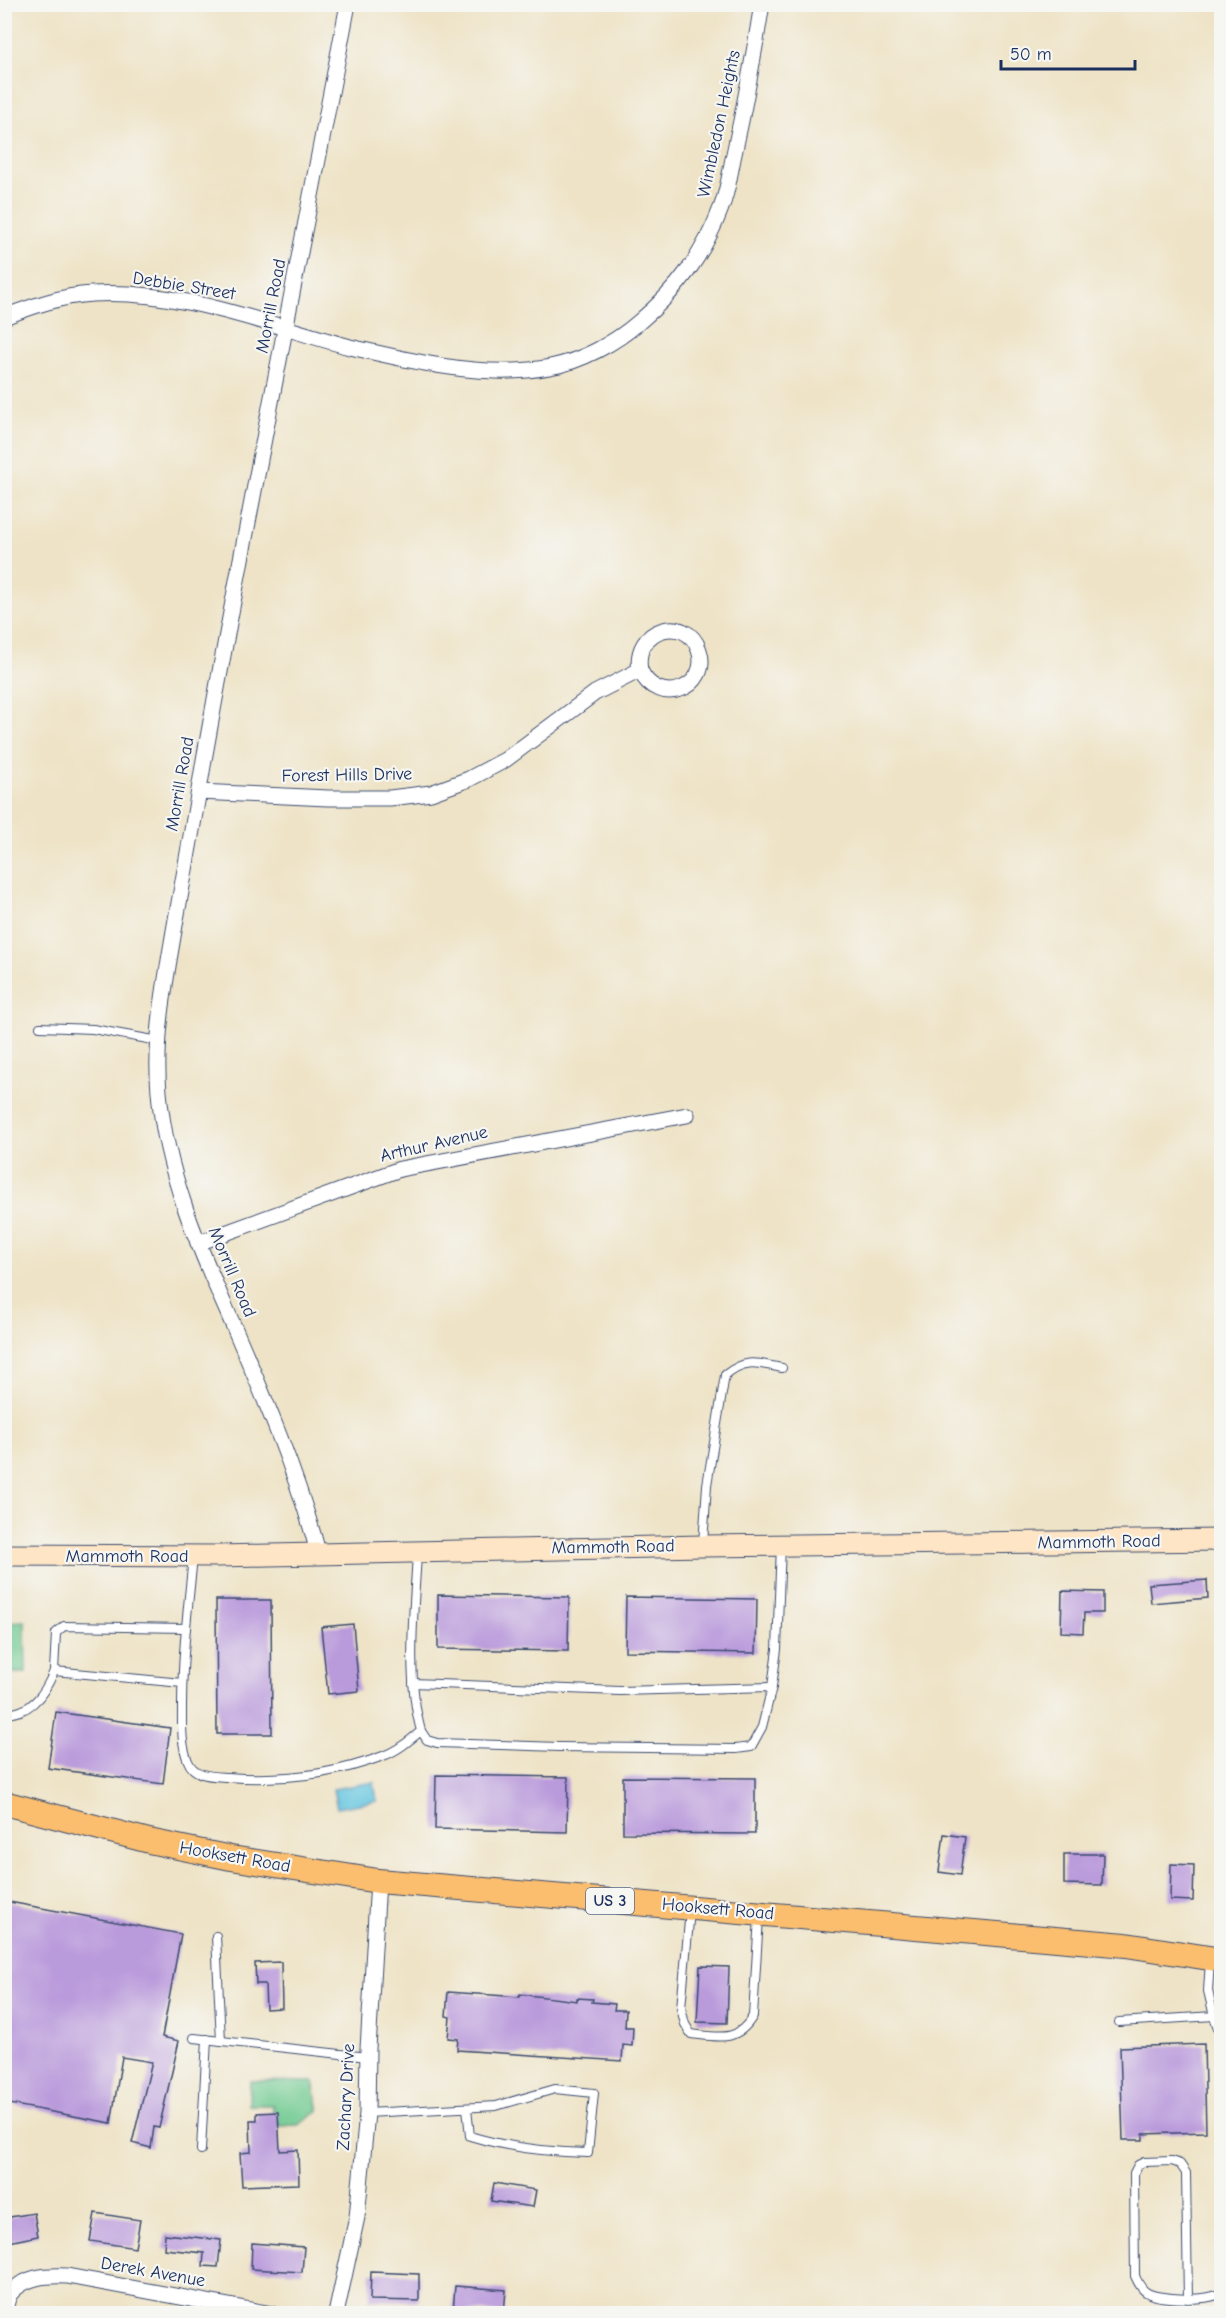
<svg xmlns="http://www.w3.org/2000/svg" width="1226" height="2318" viewBox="0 0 1226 2318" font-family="'Comic Neue',sans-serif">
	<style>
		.green { fill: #72cb92; stroke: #467d78; stroke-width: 1.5 }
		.water { fill: #61c4df; stroke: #3e7a9e; stroke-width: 1.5 }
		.building { fill: #b99adb }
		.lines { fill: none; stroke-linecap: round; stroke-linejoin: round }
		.lane-casing { stroke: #3b4a6e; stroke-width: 10 }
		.street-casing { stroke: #3b4a6e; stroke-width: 17 }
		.secondary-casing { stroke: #3b4a6e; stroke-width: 23 }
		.primary-casing { stroke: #3b4a6e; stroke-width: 26 }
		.lane { stroke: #fff; stroke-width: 8 }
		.street { stroke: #fff; stroke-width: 15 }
		.secondary { stroke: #fde5c5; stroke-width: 21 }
		.primary { stroke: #fabe6e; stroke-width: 24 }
		.labels { text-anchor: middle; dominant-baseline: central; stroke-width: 4.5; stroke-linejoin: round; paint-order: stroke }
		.shield { fill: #f6f6f2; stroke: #5d6b8a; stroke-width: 1.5 }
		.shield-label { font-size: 16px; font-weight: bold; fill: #1b2f5e }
		.street-label { font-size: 18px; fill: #1b2f5e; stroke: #f6f6f2 }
	</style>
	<rect width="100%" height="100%" fill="#f6f6f2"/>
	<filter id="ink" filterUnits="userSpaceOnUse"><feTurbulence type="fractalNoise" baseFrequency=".0167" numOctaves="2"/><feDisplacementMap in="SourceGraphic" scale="12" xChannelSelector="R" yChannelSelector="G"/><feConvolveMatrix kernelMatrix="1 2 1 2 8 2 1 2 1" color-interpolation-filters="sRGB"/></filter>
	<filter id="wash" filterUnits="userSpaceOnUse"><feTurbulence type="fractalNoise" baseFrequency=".008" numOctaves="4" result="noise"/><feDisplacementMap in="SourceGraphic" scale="24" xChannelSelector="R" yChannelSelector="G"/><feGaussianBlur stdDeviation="1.35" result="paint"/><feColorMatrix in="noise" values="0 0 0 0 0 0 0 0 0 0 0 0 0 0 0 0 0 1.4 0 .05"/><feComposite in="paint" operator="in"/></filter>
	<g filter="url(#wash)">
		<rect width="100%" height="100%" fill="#eee3c6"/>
		<g class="green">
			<polygon points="25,1621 26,1673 5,1673 5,1622"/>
			<polygon points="250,2081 313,2082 319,2111 298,2125 279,2126 278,2113 273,2112 273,2105 249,2105"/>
		</g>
		<polygon class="water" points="374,1782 377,1801 337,1808 333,1789"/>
		<g id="blocks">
			<g class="building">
				<polygon points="1207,1580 1208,1598 1151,1603 1149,1584"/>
				<polygon points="1062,1591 1103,1592 1103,1613 1084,1613 1083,1633 1061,1632"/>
				<polygon points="438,1595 569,1597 568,1651 438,1649"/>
				<polygon points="626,1597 757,1599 756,1653 625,1651"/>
				<polygon points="216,1600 271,1600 272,1734 217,1734"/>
				<polygon points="353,1624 359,1691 328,1694 321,1627"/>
				<polygon points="56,1712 170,1728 163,1784 48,1768"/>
				<polygon points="436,1775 568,1777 567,1832 435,1829"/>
				<polygon points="623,1777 755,1778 755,1834 623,1833"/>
				<polygon points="944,1834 965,1837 960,1875 939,1872"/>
				<polygon points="1064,1854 1103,1854 1102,1885 1064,1884"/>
				<polygon points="1171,1864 1194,1865 1193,1901 1170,1900"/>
				<polygon points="4,1901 181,1934 162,2037 179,2041 159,2128 154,2127 151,2148 132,2143 152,2062 122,2057 111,2123 4,2103"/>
				<polygon points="281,1962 282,2008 266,2009 265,1984 256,1984 255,1963"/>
				<polygon points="700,1966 729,1967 727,2023 697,2022"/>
				<polygon points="448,1992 520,1997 520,1994 577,2001 577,1998 593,1999 592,2002 615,2004 614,2010 626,2010 625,2027 633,2027 632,2046 623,2045 622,2061 457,2050 458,2039 448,2038 450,2017 446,2016"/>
				<polygon points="1204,2044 1206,2132 1143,2134 1143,2140 1123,2140 1120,2047"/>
				<polygon points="278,2112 280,2151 298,2150 299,2184 242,2186 240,2153 251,2152 250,2120 257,2120 257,2113"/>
				<polygon points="494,2183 536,2190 533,2207 491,2201"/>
				<polygon points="34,2213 38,2236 4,2243 4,2218"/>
				<polygon points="95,2213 140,2220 135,2248 90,2241"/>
				<polygon points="165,2234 221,2240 218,2267 203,2266 204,2253 164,2249"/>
				<polygon points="252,2243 304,2247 302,2272 251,2269"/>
				<polygon points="371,2272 419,2274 419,2301 370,2300"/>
				<polygon points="455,2286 506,2290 504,2313 453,2311"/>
			</g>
		</g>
	</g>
	<g filter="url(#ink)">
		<use href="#blocks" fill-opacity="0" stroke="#3b4a6e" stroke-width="1.5"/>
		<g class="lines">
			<g class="lane-casing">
				<g id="lane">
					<polyline points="40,1027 93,1029 159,1041"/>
					<path d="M703 1544 707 1485 725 1375C746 1358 757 1363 782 1368"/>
					<path d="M193 1557C188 1607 182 1657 182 1707 182 1724 181 1745 188 1761 194 1777 213 1776 227 1777 280 1781 333 1775 383 1756 397 1751 409 1741 421 1731 406 1677 414 1610 417 1554"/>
					<polyline points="182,1683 54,1671 56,1633 64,1626 186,1628"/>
					<polyline points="413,1683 620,1691 772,1687 762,1727 751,1747 736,1749 559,1747 437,1743 427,1740 421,1731"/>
					<polyline points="772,1687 777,1649 781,1545"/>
					<path d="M4 1714C31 1714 45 1694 54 1671"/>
					<path d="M690 1910 681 2008 685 2024 691 2034C719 2037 737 2043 753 2016L759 1917"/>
					<polyline points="216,1936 221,2041"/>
					<polyline points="1214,2016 1222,2041"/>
					<polyline points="1119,2022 1214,2016 1208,1991 1210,1961"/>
					<polyline points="194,2038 368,2057"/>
					<path d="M367 2113 496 2106 555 2089 594 2093 588 2153C548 2152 509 2148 470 2136L467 2108"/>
					<polyline points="201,2150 207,2039"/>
					<path d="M1188 2299 1186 2173 1180 2164 1172 2161 1144 2162 1138 2165 1134 2173 1135 2276C1138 2282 1140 2288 1146 2292 1157 2300 1211 2302 1222 2292"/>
				</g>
			</g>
			<g class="street-casing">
				<g id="street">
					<path d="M4 317C33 306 61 296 92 294 181 289 265 324 350 347 368 351 386 355 404 359 451 369 502 376 550 367 582 361 615 343 639 322 678 289 703 256 721 208 728 191 730 172 734 154 745 104 754 55 762 4"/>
					<path d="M199 792 328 798H390L431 793 469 779 505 760 595 693 640 670C632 628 687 613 699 650 712 688 657 709 640 670"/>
					<polyline points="198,1243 400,1169 687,1115"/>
					<path d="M318 1552C297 1474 266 1401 234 1327 201 1252 166 1175 159 1092 154 1037 166 979 175 925 185 870 195 815 204 760 249 507 300 256 348 4"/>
					<path d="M4 2313C6 2307 7 2299 10 2294 24 2276 47 2275 67 2276L272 2314"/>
					<polyline points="336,2314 357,2217 367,2113 368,2049 378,1881"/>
				</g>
			</g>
			<g class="secondary-casing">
				<polyline id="secondary" points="4,1555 218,1556 703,1546 1222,1540"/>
			</g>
			<g class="primary-casing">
				<polyline id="primary" points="4,1803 149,1841 231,1858 378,1881 1126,1945 1222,1960"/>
			</g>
			<use href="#lane" class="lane"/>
			<use href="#street" class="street"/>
			<use href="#secondary" class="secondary"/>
			<use href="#primary" class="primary"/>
		</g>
	</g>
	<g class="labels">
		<rect class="shield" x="586" y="1888" width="48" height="26" rx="4.5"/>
		<g class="shield-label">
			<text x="610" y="1901">US 3</text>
		</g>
		<g class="street-label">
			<text transform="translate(719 124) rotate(-78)">Wimbledon Heights</text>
			<text transform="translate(184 286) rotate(9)">Debbie Street</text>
			<text transform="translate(271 306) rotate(-79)">Morrill Road</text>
			<text transform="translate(347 775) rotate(-1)">Forest Hills Drive</text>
			<text transform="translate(180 784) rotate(-80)">Morrill Road</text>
			<text transform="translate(434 1144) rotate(-13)">Arthur Avenue</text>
			<text transform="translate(232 1272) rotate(67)">Morrill Road</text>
			<text transform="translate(1099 1542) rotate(-1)">Mammoth Road</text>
			<text transform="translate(613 1547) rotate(-1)">Mammoth Road</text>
			<text x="127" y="1556">Mammoth Road</text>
			<text transform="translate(235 1857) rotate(10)">Hooksett Road</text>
			<text transform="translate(718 1909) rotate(5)">Hooksett Road</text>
			<text transform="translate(346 2097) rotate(-87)">Zachary Drive</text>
			<text transform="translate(153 2272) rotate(10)">Derek Avenue</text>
		</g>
	</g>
	<rect width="1226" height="2318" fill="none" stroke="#f6f6f2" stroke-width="24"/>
	<path d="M1001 60v9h134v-9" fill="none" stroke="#1b2f5e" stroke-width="3"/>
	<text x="1010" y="60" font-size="18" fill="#1b2f5e" stroke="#f6f6f2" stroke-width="4.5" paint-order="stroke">50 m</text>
</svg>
